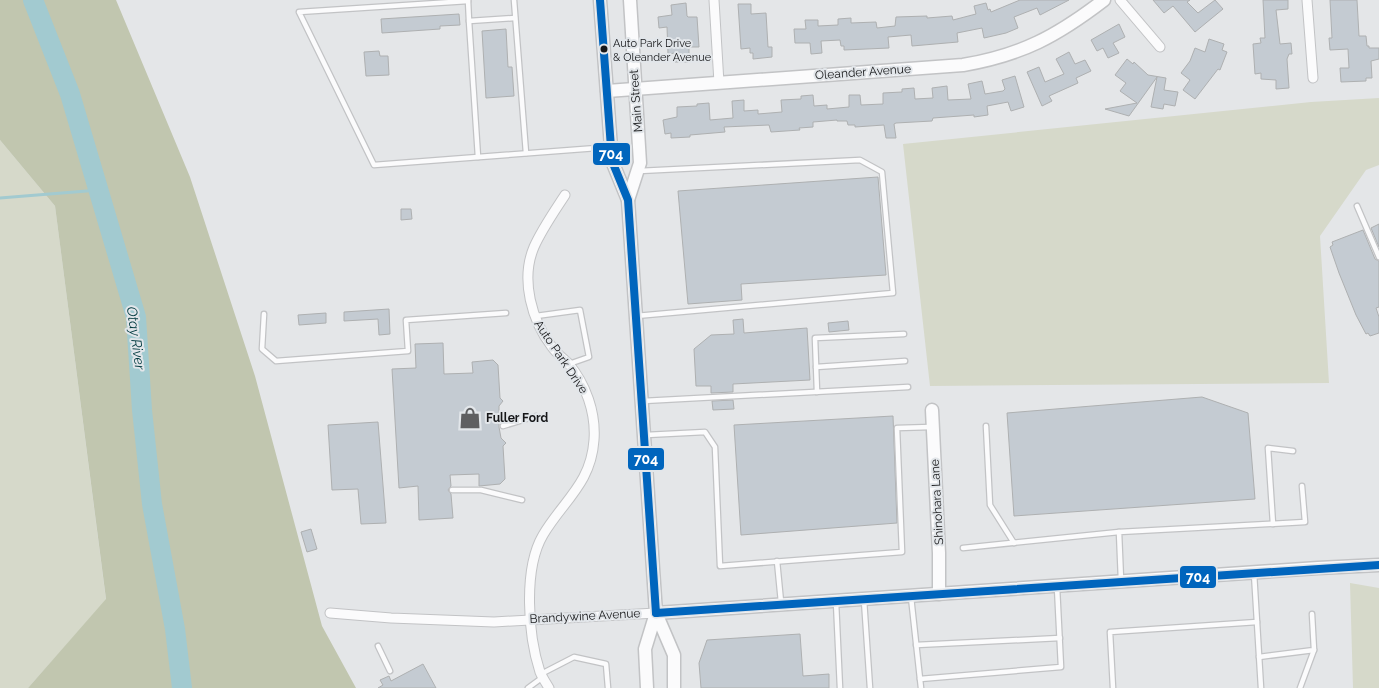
<svg xmlns="http://www.w3.org/2000/svg" width="1379" height="688" viewBox="0 0 1379 688" font-family="Raleway,sans-serif">
	<style>
		.green { fill: #d6d9ca }
		.forest { fill: #c1c6af }
		.lines { fill: none; stroke-linecap: round; stroke-linejoin: round }
		.stream { stroke: #a2cad0; stroke-width: 3 }
		.river { stroke: #a2cad0; stroke-width: 20 }
		.building { fill: #c4cbd2; stroke: #aeb0b1 }
		.lane-casing { stroke: #c2c3c5; stroke-width: 7 }
		.street-casing { stroke: #c2c3c5; stroke-width: 11 }
		.secondary-casing { stroke: #c2c3c5; stroke-width: 15 }
		.lane { stroke: #fbfbfc; stroke-width: 4.5 }
		.street { stroke: #fbfbfc; stroke-width: 9 }
		.secondary { stroke: #fbfbfc; stroke-width: 12 }
		.bus-1-casing { stroke: #e2e6ea; stroke-width: 11 }
		.bus-1 { stroke: #0065bd; stroke-width: 8 }
		.bus-dot { fill: #161719; stroke: #e2e6ea; stroke-width: 2 }
		.labels { text-anchor: middle; dominant-baseline: central; stroke-width: 4; stroke-linejoin: round; paint-order: stroke }
		.bus-label { font-size: 11px; fill: #161719; stroke: #e2e6ea; text-anchor: start }
		.street-label { font-size: 12px; fill: #161719; stroke: #e2e6ea }
		.poi-label { font-size: 12px; font-weight: bold; fill: #161719; stroke: #e2e6ea; text-anchor: start }
		.water-label { font-size: 14px; font-style: italic; fill: #013a3f; stroke: #e2e6ea }
		.line-badge { stroke: #e2e6ea; stroke-width: 2 }
		.badge-label { font-size: 14px; text-anchor: middle; font-weight: bold; fill: #fff }
	</style>
	<rect width="100%" height="100%" fill="#e4e6e8"/>
	<g class="green">
		<polygon points="1379,98 1379,165 1366,170 1320,236 1329,383 930,386 903,144 1311,102"/>
		<polygon points="0,140 55,206 106,600 28,688 0,688"/>
		<polygon points="1350,583 1379,588 1379,688 1353,688"/>
	</g>
	<polygon class="forest" points="0,0 116,0 190,177 255,376 322,626 356,688 28,688 106,599 55,206 0,140"/>
	<g class="lines">
		<polyline class="stream" points="0,198 99,190"/>
		<polyline class="river" points="33,0 70,94 136,317 142,410 152,504 175,629 182,688"/>
	</g>
	<g class="building">
		<polygon points="1020,0 1069,0 1040,15 1037,8 1014,17 1018,28 1006,33 984,38 982,28 957,33 958,42 912,46 911,35 888,37 889,48 844,50 844,46 841,46 840,40 821,41 822,53 811,54 810,43 795,43 794,29 806,29 805,20 818,20 818,26 838,25 838,19 851,18 851,23 876,22 877,28 895,26 896,17 927,16 927,18 952,16 953,20 976,14 974,6 986,3 988,10 990,9 991,12"/>
		<polygon points="1153,0 1190,0 1187,2 1198,13 1215,0 1223,9 1195,32 1173,6 1164,13"/>
		<polygon points="1263,0 1288,0 1288,9 1276,10 1280,44 1291,43 1292,54 1289,54 1287,59 1289,88 1276,89 1276,80 1261,79 1261,73 1255,74 1253,44 1261,43 1260,38 1265,38"/>
		<polygon points="1330,0 1357,0 1359,36 1366,36 1367,46 1369,46 1369,48 1379,48 1379,59 1371,61 1372,78 1366,78 1366,81 1341,82 1340,68 1349,68 1348,49 1330,50 1329,38 1332,38"/>
		<polygon points="686,3 687,16 688,17 697,17 699,47 689,47 689,62 675,62 675,53 668,54 667,27 659,28 658,17 672,15 671,5"/>
		<polygon points="738,4 751,4 751,14 766,13 768,47 772,47 772,57 753,59 753,53 750,53 750,48 741,49"/>
		<polygon points="459,14 460,25 440,26 440,29 382,33 381,19"/>
		<polygon points="1119,24 1125,37 1113,43 1119,53 1108,58 1103,48 1097,51 1091,40"/>
		<polygon points="506,29 508,67 512,67 514,96 486,98 482,31"/>
		<polygon points="1209,39 1224,44 1222,50 1227,52 1220,70 1218,69 1195,99 1183,90 1190,80 1181,73 1190,61 1195,48 1205,52"/>
		<polygon points="379,51 380,56 388,56 389,75 366,76 364,52"/>
		<polygon points="1069,52 1075,64 1085,60 1091,71 1076,78 1078,83 1049,96 1052,101 1042,106 1027,72 1039,67 1045,82 1064,74 1056,59"/>
		<polygon points="1127,59 1133,64 1134,62 1148,75 1166,78 1164,90 1178,92 1175,106 1164,104 1163,109 1151,107 1157,77 1129,116 1105,109 1137,103 1120,91 1126,83 1115,75"/>
		<polygon points="1015,76 1024,107 1011,111 1008,102 987,106 988,115 974,117 974,115 933,118 932,121 896,123 894,124 896,138 886,138 884,125 855,127 855,125 848,125 847,121 837,121 837,120 813,122 813,127 799,128 800,130 771,132 769,125 724,127 725,132 690,135 690,137 671,138 671,133 665,134 663,120 677,117 677,107 697,106 697,104 709,103 710,120 733,118 732,101 744,100 744,111 758,110 758,114 782,112 781,100 801,99 801,96 813,95 814,106 827,105 827,109 849,107 849,95 860,95 861,105 883,104 883,93 902,92 902,89 914,88 915,99 933,98 932,88 947,86 948,100 971,99 968,84 982,81 985,94 1003,91 1005,89 1002,80"/>
		<polygon points="878,177 886,275 741,284 742,300 688,304 678,191"/>
		<polygon points="401,209 411,209 412,219 401,220"/>
		<polygon points="1379,224 1379,247 1371,228"/>
		<polygon points="1363,230 1375,259 1379,261 1379,307 1376,308 1379,317 1379,333 1370,336 1368,333 1366,334 1356,315 1339,273 1330,247 1333,245 1332,242"/>
		<polygon points="389,309 390,334 379,335 378,319 344,321 344,312"/>
		<polygon points="326,313 326,323 299,325 298,315"/>
		<polygon points="743,319 744,333 807,328 810,380 733,384 733,392 711,393 711,386 696,386 694,349 711,335 734,334 733,320"/>
		<polygon points="848,321 849,330 829,332 828,323"/>
		<polygon points="443,343 444,374 473,373 472,362 493,360 498,365 500,398 503,401 499,406 499,427 501,438 506,443 503,446 505,479 500,484 479,486 479,474 450,475 451,486 448,490 451,494 453,518 419,520 418,486 399,488 392,369 416,368 415,344"/>
		<polygon points="1202,397 1248,413 1255,499 1014,516 1007,413"/>
		<polygon points="733,400 734,409 713,410 712,401"/>
		<polygon points="893,416 897,523 741,535 734,425"/>
		<polygon points="378,422 386,523 361,524 358,489 332,490 328,425"/>
		<polygon points="311,529 317,549 307,552 301,532"/>
		<polygon points="800,634 803,676 829,674 829,688 701,688 699,663 707,640"/>
		<polygon points="423,664 436,688 378,688 383,685 380,680 389,676 391,681"/>
	</g>
	<g class="lines">
		<g class="lane-casing">
			<g id="lane">
				<polyline points="468,0 469,21 515,18"/>
				<polyline points="514,0 526,153"/>
				<polyline points="468,1 299,12 374,165 610,147"/>
				<polyline points="469,21 478,157"/>
				<polyline points="1357,206 1379,257"/>
				<polyline points="264,314 262,349 276,361 408,351 406,320 506,313"/>
				<polyline points="536,316 580,310 589,357 569,364"/>
				<polyline points="636,316 893,293 882,172 860,160 639,171"/>
				<polyline points="816,367 905,361"/>
				<polyline points="817,392 815,338 904,334"/>
				<polyline points="643,401 908,387"/>
				<polyline points="503,426 536,416"/>
				<polyline points="986,426 990,505 1014,543"/>
				<polyline points="646,435 705,432 715,447 720,566 902,552 897,428 931,427"/>
				<polyline points="452,490 481,490 522,500"/>
				<polyline points="1273,524 1268,448 1293,451"/>
				<polyline points="963,548 1119,532"/>
				<polyline points="777,561 781,602"/>
				<polyline points="1254,573 1261,688"/>
				<polyline points="1121,580 1119,532 1305,522 1302,486"/>
				<polyline points="911,597 921,688"/>
				<polyline points="864,600 870,688"/>
				<polyline points="836,602 840,688"/>
				<polyline points="916,645 1060,638"/>
				<polyline points="378,646 390,671"/>
				<polyline points="1259,657 1314,650 1312,614"/>
				<polyline points="541,674 574,657 606,664 608,688"/>
				<polyline points="920,679 1061,667 1057,587"/>
				<polyline points="528,688 543,677"/>
				<polyline points="1113,688 1110,632 1257,622"/>
				<polyline points="1300,688 1314,650"/>
			</g>
		</g>
		<g class="street-casing">
			<g id="street">
				<polyline points="714,0 719,83"/>
				<polyline points="1120,0 1160,47"/>
				<polyline points="1307,0 1313,78"/>
				<polyline points="330,613 391,618 494,622 656,613"/>
				<path d="M549 688C546 683 542 677 540 672 528 635 523 569 543 535 563 501 591 484 594 440 596 413 586 384 568 363 563 358 556 353 552 347 532 321 520 280 534 247 542 229 554 212 565 195"/>
			</g>
		</g>
		<g class="secondary-casing">
			<g id="secondary">
				<polyline points="600,0 612,161 628,200 656,613 674,655 674,688"/>
				<path d="M607 91 963 65C1022 55 1057 36 1104 0"/>
				<polyline points="628,200 640,163 630,0"/>
				<polyline points="932,410 939,553 939,594"/>
				<polyline points="656,613 1318,568 1379,565"/>
				<polyline points="647,688 645,649 656,613"/>
			</g>
		</g>
		<use href="#lane" class="lane"/>
		<use href="#street" class="street"/>
		<use href="#secondary" class="secondary"/>
		<g class="bus-1-casing">
			<g id="bus-1">
				<polyline points="600,0 612,161 628,200 656,613"/>
				<polyline points="656,613 1379,565"/>
			</g>
		</g>
		<use href="#bus-1" class="bus-1"/>
	</g>
	<defs>
		<g id="shop-bare" transform="scale(1.725)"><path d="M-5-2.5h2.3a2.7 3.5 0 0 1 5.4 0H5L5.5 6h-11ZM-1.5-2.5h3a1.5 2.3 0 0 0-3 0Z" fill="#5e5f61" stroke="#e2e6ea" stroke-width="2.5" paint-order="stroke"/></g>
	</defs>
	<g fill-rule="evenodd">
		<use href="#shop-bare" x="470" y="418"/>
	</g>
	<circle class="bus-dot" cx="604" cy="49" r="4.5"/>
	<g class="labels">
		<g class="bus-label">
			<text x="613" y="43">Auto Park Drive<tspan x="613" dy="14">&amp; Oleander Avenue</tspan></text>
		</g>
		<g class="street-label">
			<text transform="translate(863 72) rotate(-4)">Oleander Avenue</text>
			<text transform="translate(636 101) rotate(-94)">Main Street</text>
			<text transform="translate(561 357) rotate(56)">Auto Park Drive</text>
			<text transform="translate(937 502) rotate(-93)">Shinohara Lane</text>
			<text transform="translate(585 616) rotate(-3)">Brandywine Avenue</text>
		</g>
		<g class="poi-label">
			<text x="486" y="418">Fuller Ford</text>
		</g>
		<g class="water-label">
			<text transform="translate(136 338) rotate(82)">Otay River</text>
		</g>
	</g>
	<g class="line-badge">
		<rect x="592" y="142" width="39" height="24" rx="5" fill="#0065bd"/>
		<rect x="627" y="447" width="38" height="24" rx="5" fill="#0065bd"/>
		<rect x="1179" y="565" width="38" height="24" rx="5" fill="#0065bd"/>
	</g>
	<g class="badge-label">
		<text x="611" y="159">704</text>
		<text x="646" y="464">704</text>
		<text x="1198" y="582">704</text>
	</g>
</svg>
